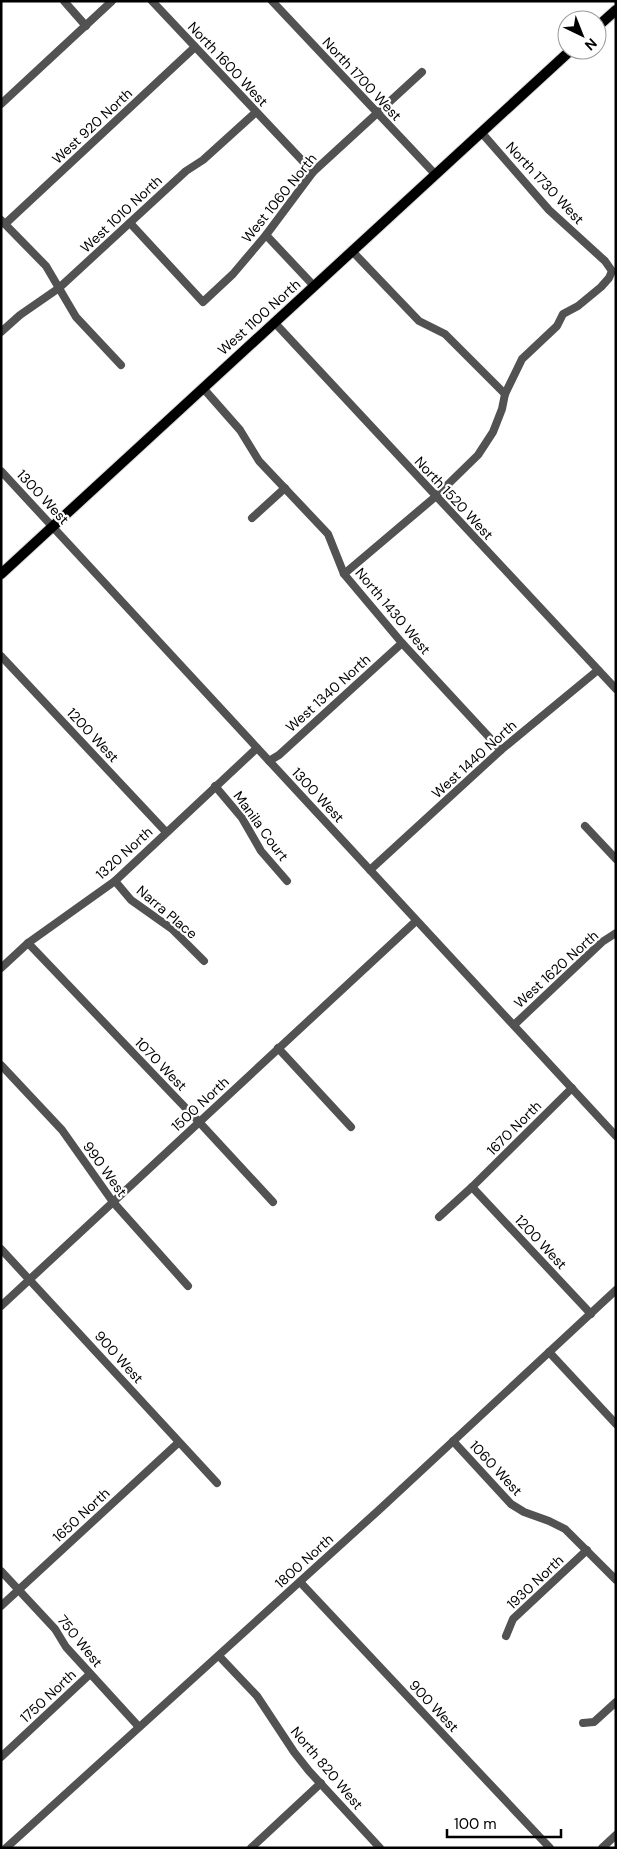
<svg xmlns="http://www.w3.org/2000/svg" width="617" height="1849" viewBox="0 0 617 1849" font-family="'DM Sans',sans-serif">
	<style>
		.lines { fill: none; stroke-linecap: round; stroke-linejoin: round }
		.major-casing { stroke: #dbdbdb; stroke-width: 12 }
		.minor { stroke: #525252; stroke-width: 8 }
		.major { stroke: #000; stroke-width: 10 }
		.labels { text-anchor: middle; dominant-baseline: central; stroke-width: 4.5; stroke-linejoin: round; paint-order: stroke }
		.street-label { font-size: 14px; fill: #000; stroke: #fff }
	</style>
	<rect width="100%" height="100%" fill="#fff"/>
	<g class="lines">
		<g class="major-casing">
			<g id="major">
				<polyline points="597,27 616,10"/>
				<polyline points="1,574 571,50"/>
			</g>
		</g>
		<g class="minor">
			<polyline points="64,1 86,26"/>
			<polyline points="152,1 313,172"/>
			<polyline points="272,1 435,174"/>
			<polyline points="1,104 112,1"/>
			<polyline points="1,220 46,266 76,317 121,365"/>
			<polyline points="130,223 203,302 233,274 266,235 313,172 422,72"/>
			<polyline points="5,224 195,47"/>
			<polyline points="266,235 314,286"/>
			<polyline points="352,251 419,321 445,334 505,394"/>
			<polyline points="274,322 616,689"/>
			<polyline points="1,332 20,315 59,288 186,171 203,160 256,112"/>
			<polyline points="203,388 240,430 259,461 328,534 344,574 402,643 501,750"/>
			<polyline points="1,471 616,1136"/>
			<polyline points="252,518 285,488"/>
			<polyline points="344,574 435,497 478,455 493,432 502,409 505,394 522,359 557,326 563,314 578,306 601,287 609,278 612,271 605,261 549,210 481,132"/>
			<polyline points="1,656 166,832"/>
			<polyline points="269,761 279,755 402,643"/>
			<polyline points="215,786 242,818 261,851 287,881"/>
			<polyline points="585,826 616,859"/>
			<polyline points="370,870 501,750 598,670"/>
			<polyline points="115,881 131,900 172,929 204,961"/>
			<polyline points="28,943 200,1123 273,1202"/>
			<polyline points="1,968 28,943 115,881 257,748"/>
			<polyline points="514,1025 602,942 616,933"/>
			<polyline points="278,1048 351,1127"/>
			<polyline points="1,1065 62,1130 113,1202 188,1286"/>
			<polyline points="472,1187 591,1314"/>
			<polyline points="439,1217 472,1187 572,1088"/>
			<polyline points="1,1249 217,1483"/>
			<polyline points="1,1306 416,921"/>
			<polyline points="549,1352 616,1424"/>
			<polyline points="453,1441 511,1504 524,1512 549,1521 565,1529 616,1580"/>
			<polyline points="1,1571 55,1629 66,1647 139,1727"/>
			<polyline points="300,1582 550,1848"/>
			<polyline points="1,1606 178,1443"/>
			<polyline points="506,1636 513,1619 587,1550"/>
			<polyline points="219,1656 257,1696 294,1752 309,1771 380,1848"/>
			<polyline points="583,1723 594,1722 616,1702"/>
			<polyline points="1,1757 90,1674"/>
			<polyline points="6,1848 380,1509 616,1290"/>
			<polyline points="251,1848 321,1783"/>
			<polyline points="602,1848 616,1835"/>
		</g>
		<use href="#major" class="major"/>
	</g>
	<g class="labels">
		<g class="street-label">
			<text transform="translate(228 64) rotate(47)">North 1600 West</text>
			<text transform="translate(362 79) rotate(47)">North 1700 West</text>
			<text transform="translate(92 126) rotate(-43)">West 920 North</text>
			<text transform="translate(545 183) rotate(47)">North 1730 West</text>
			<text transform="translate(279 198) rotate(-51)">West 1060 North</text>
			<text transform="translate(121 214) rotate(-43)">West 1010 North</text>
			<text transform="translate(259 317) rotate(-42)">West 1100 North</text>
			<text transform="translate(43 497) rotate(47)">1300 West</text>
			<text transform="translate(454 498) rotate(47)">North 1520 West</text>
			<text transform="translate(393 611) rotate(50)">North 1430 West</text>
			<text transform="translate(328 693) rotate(-42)">West 1340 North</text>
			<text transform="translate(93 735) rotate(47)">1200 West</text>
			<text transform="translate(474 759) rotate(-42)">West 1440 North</text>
			<text transform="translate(318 795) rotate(47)">1300 West</text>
			<text transform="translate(261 826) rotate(54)">Manila Court</text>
			<text transform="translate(124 853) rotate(-42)">1320 North</text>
			<text transform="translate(167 912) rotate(40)">Narra Place</text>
			<text transform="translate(556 969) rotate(-42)">West 1620 North</text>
			<text transform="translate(161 1064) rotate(46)">1070 West</text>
			<text transform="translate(200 1104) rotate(-43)">1500 North</text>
			<text transform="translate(514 1128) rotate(-45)">1670 North</text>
			<text transform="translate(105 1169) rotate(54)">990 West</text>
			<text transform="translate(541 1242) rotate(47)">1200 West</text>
			<text transform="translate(119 1357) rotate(48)">900 West</text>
			<text transform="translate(496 1468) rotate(47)">1060 West</text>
			<text transform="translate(81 1515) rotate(-43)">1650 North</text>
			<text transform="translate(304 1561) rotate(-42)">1800 North</text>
			<text transform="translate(535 1582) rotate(-43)">1930 North</text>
			<text transform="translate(80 1641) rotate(51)">750 West</text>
			<text transform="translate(48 1696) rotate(-43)">1750 North</text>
			<text transform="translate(434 1706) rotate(47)">900 West</text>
			<text transform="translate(327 1768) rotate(50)">North 820 West</text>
		</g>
	</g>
	<rect width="617" height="1849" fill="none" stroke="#000000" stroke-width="5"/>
	<g transform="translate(582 35) rotate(137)"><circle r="24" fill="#ffffff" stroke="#999999"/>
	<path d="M0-4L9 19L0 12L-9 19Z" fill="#000000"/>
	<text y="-8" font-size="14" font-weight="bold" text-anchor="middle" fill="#000000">N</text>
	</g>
	<path d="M447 1829v8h114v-8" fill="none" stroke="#000000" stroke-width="2.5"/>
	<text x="454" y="1829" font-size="15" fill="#000000" stroke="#ffffff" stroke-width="4" paint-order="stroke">100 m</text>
</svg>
